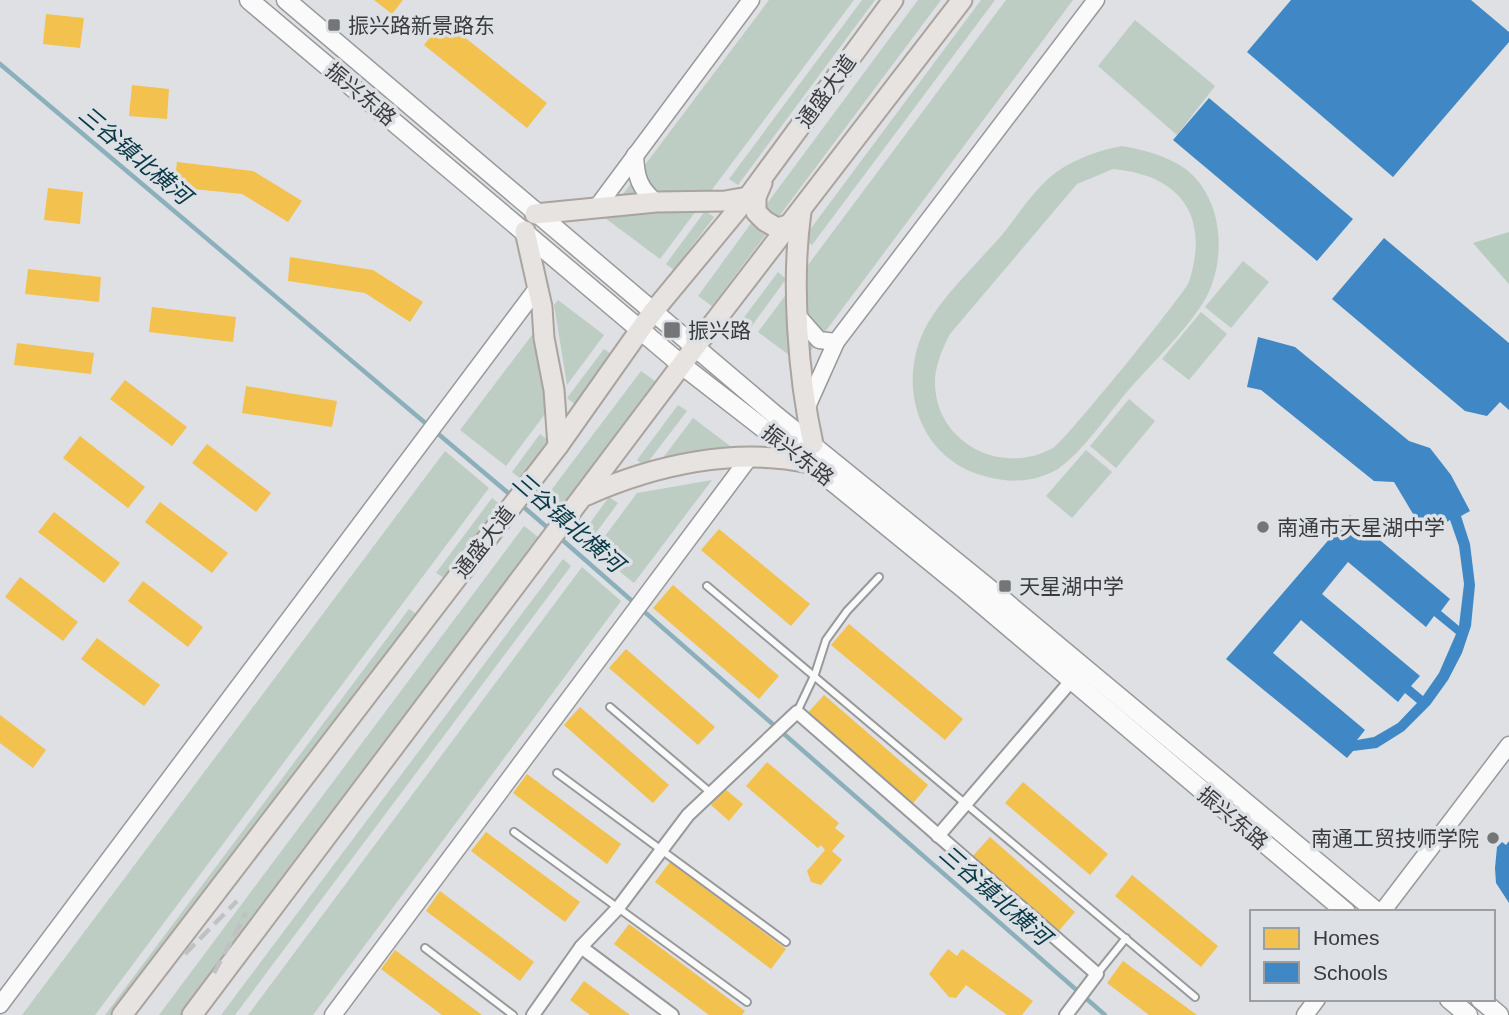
<svg xmlns="http://www.w3.org/2000/svg" width="1509" height="1015" viewBox="0 0 1509 1015" font-family="Arial,'Noto Sans SC',sans-serif">
	<style>
		.green { fill: #bdcdc3; fill-rule: evenodd }
		.forest { fill: #b5ccbe }
		.homes { fill: #f2c14e }
		.schools { fill: #3f88c5; fill-rule: evenodd }
		.lines { fill: none; stroke-linecap: round; stroke-linejoin: round }
		.stream { stroke: #8bb0bc; stroke-width: 4.5 }
		.service-casing { stroke: #98999b; stroke-width: 10 }
		.minor-casing { stroke: #98999b; stroke-width: 16 }
		.tertiary-casing { stroke: #98999b; stroke-width: 19 }
		.secondary-casing { stroke: #98999b; stroke-width: 21 }
		.primary-casing { stroke: #aaa39e; stroke-width: 23 }
		.service { stroke: #fafafb; stroke-width: 6 }
		.minor { stroke: #fafafb; stroke-width: 12 }
		.tertiary { stroke: #fafafb; stroke-width: 16 }
		.secondary { stroke: #fafafb; stroke-width: 18 }
		.primary { stroke: #e7e3e0; stroke-width: 19 }
		.rail { stroke: #c0c1c2; stroke-width: 4.5; stroke-dasharray: 14 7; stroke-linecap: butt }
		.poi-dot { fill: #737577; stroke: #dde0e4; stroke-width: 2.5 }
		.labels { text-anchor: middle; dominant-baseline: central; stroke-width: 7; stroke-linejoin: round; paint-order: stroke }
		.poi-label { font-size: 21px; fill: #3a3b3d; stroke: #dde0e4; text-anchor: start }
		.street-label { font-size: 21px; fill: #3a3b3d; stroke: #dde0e4 }
		.water-label { font-size: 23px; font-style: italic; fill: #073845; stroke: #dde0e4 }
	</style>
	<rect width="100%" height="100%" fill="#dee0e3"/>
	<g class="green">
		<polygon points="769,0 854,0 660,259 605,218"/>
		<polygon points="862,0 875,0 738,185 729,179"/>
		<polygon points="918,0 941,0 777,219 763,209"/>
		<polygon points="981,0 995,0 812,245 803,239"/>
		<polygon points="1006,0 1073,0 801,364 758,332"/>
		<polygon points="1135,20 1215,86 1177,135 1098,66"/>
		<path d="M1122 146C1145 150 1168 156 1187 170 1225 201 1227 264 1203 303 1183 334 1150 365 1126 393 1105 418 1084 450 1058 469 1030 485 1001 483 972 472 910 447 896 368 933 315 952 287 979 261 1002 235 1017 216 1039 183 1058 171 1077 158 1100 150 1122 146ZM1113 169C1181 175 1210 216 1189 282 1181 298 1065 441 1053 448 1001 477 933 442 935 379 936 364 943 347 950 334L1077 184Z"/>
		<polygon points="705,211 714,217 674,270 666,264"/>
		<polygon points="752,222 767,233 712,306 698,296"/>
		<polygon points="1243,261 1269,282 1231,328 1205,307"/>
		<polygon points="778,272 786,279 751,327 742,320"/>
		<polygon points="558,300 604,335 567,385 554,305"/>
		<polygon points="1201,312 1227,334 1189,380 1162,359"/>
		<polygon points="535,331 548,410 506,466 460,430"/>
		<polygon points="604,349 613,355 576,405 567,398"/>
		<polygon points="641,371 655,381 557,512 543,501"/>
		<polygon points="1129,399 1155,421 1116,468 1090,446"/>
		<polygon points="678,405 687,411 645,466 637,460"/>
		<polygon points="693,418 734,449 660,462"/>
		<polygon points="540,434 549,441 521,479 512,472"/>
		<polygon points="1086,450 1112,472 1072,518 1046,496"/>
		<polygon points="445,451 489,488 95,1015 22,1015"/>
		<polygon points="712,480 634,583 594,551 637,493"/>
		<polygon points="609,497 618,503 590,541 582,534"/>
		<polygon points="492,498 501,505 446,579 436,573"/>
		<polygon points="524,526 538,537 181,1015 159,1015"/>
		<polygon points="563,559 571,566 235,1015 221,1015"/>
		<polygon points="582,567 621,601 313,1015 248,1015"/>
		<polygon points="409,609 418,615 119,1015 105,1015"/>
	</g>
	<polygon class="forest" points="1509,232 1509,284 1473,243"/>
	<g class="homes">
		<polygon points="374,0 403,0 392,14"/>
		<polygon points="46,14 84,18 80,48 43,44"/>
		<polygon points="443,20 547,103 527,128 424,45"/>
		<polygon points="132,85 169,89 167,119 129,116"/>
		<polygon points="177,162 253,171 302,201 288,222 242,194 174,187"/>
		<polygon points="48,188 83,192 80,224 44,220"/>
		<polygon points="290,257 373,270 423,302 410,322 365,293 288,281"/>
		<polygon points="28,269 101,277 99,302 25,294"/>
		<polygon points="152,307 236,317 233,342 149,332"/>
		<polygon points="17,343 94,353 91,374 14,365"/>
		<polygon points="125,380 187,427 172,446 110,399"/>
		<polygon points="246,386 337,401 332,427 242,413"/>
		<polygon points="80,436 145,487 128,508 63,458"/>
		<polygon points="207,444 271,493 256,512 192,463"/>
		<polygon points="160,502 228,553 212,573 145,522"/>
		<polygon points="54,512 120,563 104,583 38,532"/>
		<polygon points="719,529 810,604 791,626 701,550"/>
		<polygon points="20,577 78,622 63,641 5,597"/>
		<polygon points="143,581 203,627 188,647 128,601"/>
		<polygon points="673,585 779,676 759,699 653,608"/>
		<polygon points="849,624 963,719 945,740 831,645"/>
		<polygon points="97,638 160,685 144,706 81,659"/>
		<polygon points="626,649 715,727 698,745 609,668"/>
		<polygon points="824,695 928,785 910,807 805,716"/>
		<polygon points="580,707 669,785 653,803 564,725"/>
		<polygon points="0,715 46,750 33,768 0,743"/>
		<polygon points="767,762 839,823 835,828 845,836 832,851 842,860 821,885 811,882 807,871 825,850 821,845 818,848 746,786"/>
		<polygon points="527,774 621,844 607,864 513,793"/>
		<polygon points="1023,782 1108,854 1090,875 1005,803"/>
		<polygon points="725,789 743,804 729,821 711,805"/>
		<polygon points="486,832 580,902 565,922 471,851"/>
		<polygon points="990,837 1075,912 1057,933 971,858"/>
		<polygon points="670,862 786,949 771,969 655,882"/>
		<polygon points="1132,875 1218,946 1201,967 1115,896"/>
		<polygon points="440,891 534,962 520,981 426,911"/>
		<polygon points="629,924 745,1011 742,1015 709,1015 614,944"/>
		<polygon points="948,949 957,956 962,949 1033,1001 1022,1015 1007,1015 966,985 956,998 949,997 929,974"/>
		<polygon points="395,950 482,1015 442,1015 381,969"/>
		<polygon points="1123,961 1197,1015 1149,1015 1107,983"/>
		<polygon points="584,981 630,1015 590,1015 570,1000"/>
	</g>
	<g class="schools">
		<polygon points="1291,0 1471,0 1509,32 1509,42 1393,177 1247,52"/>
		<polygon points="1209,98 1353,219 1317,261 1173,140"/>
		<polygon points="1384,238 1509,343 1509,410 1500,402 1487,416 1465,411 1332,299"/>
		<path d="M1258 337 1295 347 1409 441 1430 448 1451 475 1470 511 1461 516 1470 544 1475 585 1471 626 1462 653 1448 680 1430 705 1404 731 1377 748 1353 751 1347 758 1226 659 1350 515 1450 599 1441 611 1459 626 1464 584 1459 546 1450 520 1425 534 1394 482 1374 481 1261 390 1247 387ZM1348 562 1426 627 1434 616 1456 634 1439 673 1423 696 1411 686 1420 676 1322 594ZM1301 620 1398 702 1405 693 1417 703 1398 723 1374 737 1357 740 1365 730 1273 653Z"/>
		<polygon points="1509,841 1509,903 1496,883 1495,868 1497,847 1502,842 1506,845"/>
	</g>
	<g class="lines">
		<g class="stream">
			<polyline points="0,64 513,497"/>
			<polyline points="519,503 549,529"/>
			<polyline points="559,537 1105,1015"/>
		</g>
		<g class="service-casing">
			<g id="service">
				<polyline points="707,586 1195,997"/>
				<polyline points="610,707 711,793"/>
				<polyline points="797,712 815,674 826,640 847,611 879,577"/>
				<polyline points="557,773 786,942"/>
				<polyline points="514,832 747,1002"/>
				<polyline points="425,948 513,1015"/>
				<polyline points="1097,974 1126,938"/>
			</g>
		</g>
		<g class="minor-casing">
			<g id="minor">
				<polyline points="938,836 1077,674"/>
				<polyline points="581,947 672,1015"/>
				<polyline points="533,1015 581,947 618,908 688,815 797,712 1097,974 1066,1015"/>
			</g>
		</g>
		<g class="tertiary-casing">
			<g id="tertiary">
				<path d="M635 155C636 177 639 188 656 202"/>
				<polyline points="597,207 751,0"/>
				<polyline points="797,315 819,340 836,342"/>
				<polyline points="806,409 836,342 1096,0"/>
				<polyline points="1382,912 1509,745"/>
				<polyline points="0,1005 538,287"/>
				<polyline points="333,1015 749,458"/>
				<polyline points="1305,1015 1317,999"/>
			</g>
		</g>
		<g class="secondary-casing">
			<g id="secondary">
				<polyline points="249,0 683,366 839,487 964,589 1346,912"/>
				<polyline points="286,0 774,414 997,595 1377,912"/>
				<polyline points="1449,999 1468,1015"/>
				<polyline points="1480,999 1499,1015"/>
			</g>
		</g>
		<g class="primary-casing">
			<g id="primary">
				<polyline points="762,183 756,197 756,212 765,221 777,228 792,224"/>
				<path d="M801 212C791 281 798 376 813 444"/>
				<polyline points="535,214 656,202 725,201 748,197"/>
				<polyline points="525,231 542,307 544,338 554,390 558,446"/>
				<path d="M587 495C655 465 735 447 809 463"/>
				<polyline points="122,1015 558,446 652,313 748,197 893,0"/>
				<polyline points="192,1015 695,347 962,0"/>
			</g>
		</g>
		<use href="#service" class="service"/>
		<use href="#minor" class="minor"/>
		<use href="#tertiary" class="tertiary"/>
		<use href="#secondary" class="secondary"/>
		<use href="#primary" class="primary"/>
		<g class="rail">
			<polyline points="185,954 237,901"/>
			<polyline points="214,973 246,913"/>
		</g>
	</g>
	<g class="poi-dot">
		<rect x="327" y="18" width="14" height="14" rx="3.5"/>
		<rect x="663" y="321" width="18" height="18" rx="3.5"/>
		<circle cx="1263" cy="527" r="7"/>
		<rect x="998" y="579" width="14" height="14" rx="3.5"/>
		<circle cx="1493" cy="838" r="7"/>
	</g>
	<g class="labels">
		<g class="poi-label">
			<text x="348" y="25">振兴路新景路东</text>
			<text x="688" y="330">振兴路</text>
			<text x="1277" y="527">南通市天星湖中学</text>
			<text x="1019" y="586">天星湖中学</text>
			<text x="1479" y="838" text-anchor="end">南通工贸技师学院</text>
		</g>
		<g class="street-label">
			<text transform="translate(826 91) rotate(-54)">通盛大道</text>
			<text transform="translate(361 94) rotate(40)">振兴东路</text>
			<text transform="translate(798 455) rotate(38)">振兴东路</text>
			<text transform="translate(484 542) rotate(-52)">通盛大道</text>
			<text transform="translate(1233 818) rotate(40)">振兴东路</text>
		</g>
		<g class="water-label">
			<text transform="translate(135 155) rotate(40)">三谷镇北横河</text>
			<text transform="translate(568 522) rotate(41)">三谷镇北横河</text>
			<text transform="translate(995 895) rotate(41)">三谷镇北横河</text>
		</g>
	</g>
	<rect x="1250" y="910" width="245" height="91" fill="#dde0e4" stroke="#9c9ea1" stroke-width="2"/>
	<rect x="1264" y="928" width="35" height="21" fill="#f2c14e" stroke="#9c9ea1" stroke-width="2"/>
	<text x="1313" y="945" font-size="21" fill="#3a3b3d">Homes</text>
	<rect x="1264" y="962" width="35" height="21" fill="#3f88c5" stroke="#9c9ea1" stroke-width="2"/>
	<text x="1313" y="980" font-size="21" fill="#3a3b3d">Schools</text>
</svg>
